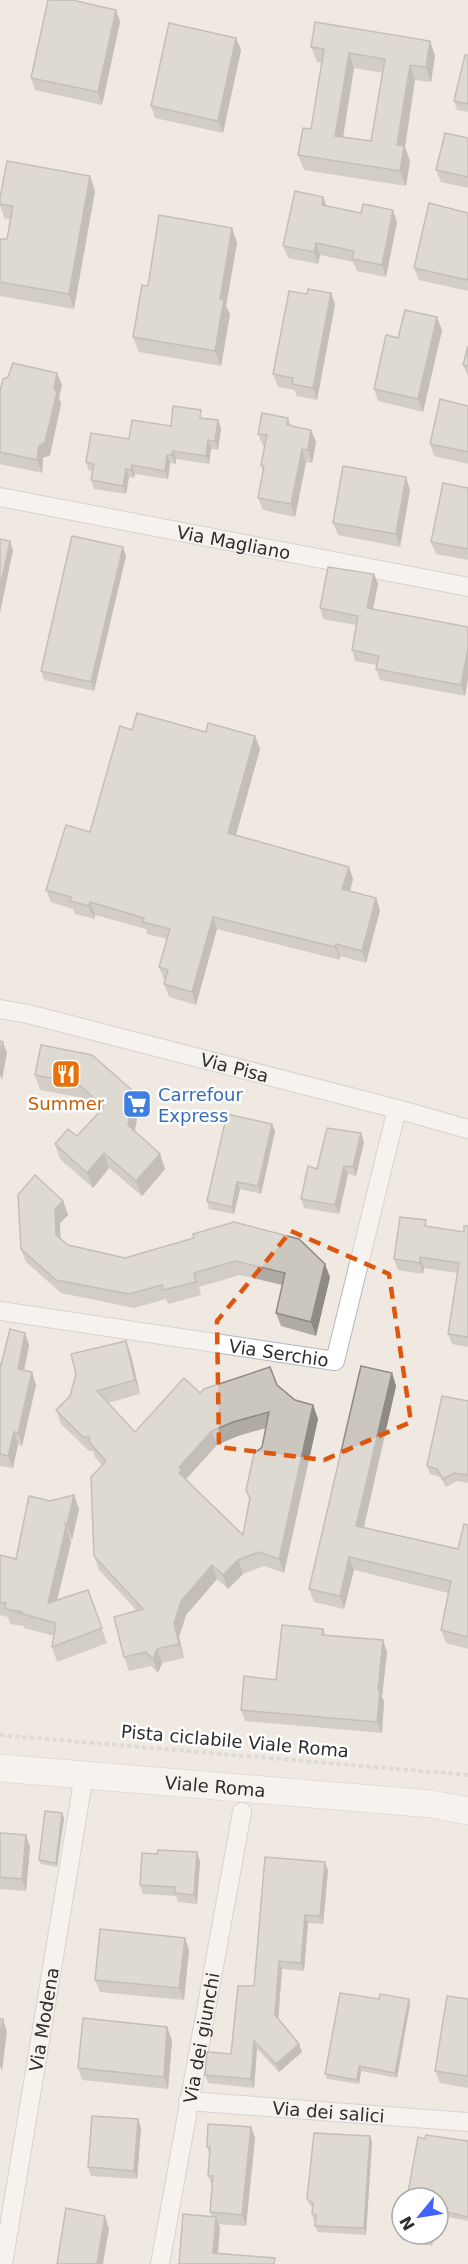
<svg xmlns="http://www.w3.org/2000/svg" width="468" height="2264" viewBox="0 0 468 2264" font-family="'DejaVu Sans',sans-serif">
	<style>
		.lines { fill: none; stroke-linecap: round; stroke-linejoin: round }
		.street-casing { stroke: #b4b7c1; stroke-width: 20 }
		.secondary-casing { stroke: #b4b7c1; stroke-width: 28 }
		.path { stroke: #c9c9c9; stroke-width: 4; stroke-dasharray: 4.5 3; stroke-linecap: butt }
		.street { stroke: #fff; stroke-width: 18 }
		.secondary { stroke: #fff; stroke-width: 27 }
		.wall { fill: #afaba4; fill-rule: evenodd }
		.shaded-wall { fill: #8e8b86 }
		.building { fill: #cbc7bf; stroke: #8e8b86; stroke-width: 1.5; fill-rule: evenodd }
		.marked { fill: none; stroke: #df570e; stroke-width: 4.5; stroke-dasharray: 12 8; stroke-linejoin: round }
		.labels { text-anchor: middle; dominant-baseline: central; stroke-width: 5; stroke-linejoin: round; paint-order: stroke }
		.street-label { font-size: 18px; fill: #2e2e2e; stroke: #fff }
		.shop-label { font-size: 18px; fill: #366cbe; stroke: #fff; text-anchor: start }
		.food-label { font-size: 18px; fill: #c56008; stroke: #fff }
	</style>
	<rect width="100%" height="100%" fill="#efe9e1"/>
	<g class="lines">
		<g class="street-casing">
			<g id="street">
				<path id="s1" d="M0 497 468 587"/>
				<path id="s2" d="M0 1009 28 1014 397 1109 468 1129"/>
				<path id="s3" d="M0 1311 335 1361 397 1109"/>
				<path id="s4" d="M188 2101 468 2122"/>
				<path id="s5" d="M3 2264 84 1775"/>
				<path id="s6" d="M160 2264 242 1812"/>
			</g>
		</g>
		<g class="secondary-casing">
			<g id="secondary">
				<path id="s7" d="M0 1768 432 1804 468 1811"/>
			</g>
		</g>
		<polyline class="path" points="0,1735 468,1775"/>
		<use href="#street" class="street"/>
		<use href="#secondary" class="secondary"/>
	</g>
	<g class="wall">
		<polygon points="116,10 120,22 102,105 35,90 31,78"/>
		<polygon points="236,38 241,50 223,133 155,118 151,106"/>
		<path d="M430 41 435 56 431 82 415 80 405 147 410 161 406 186 304 170 298 155 311 129 322 63 317 62 311 47ZM354 68 383 73 371 141 343 137Z"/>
		<polygon points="468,55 468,112 457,110 454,101"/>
		<polygon points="468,138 468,188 441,182 436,170"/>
		<polygon points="90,176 95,191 74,309 0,296 0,239 7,239 11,219 5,219 0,206 0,198"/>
		<polygon points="327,206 397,222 386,277 357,271 353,262 320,255 318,264 288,258 283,246"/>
		<polygon points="468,213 468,291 419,280 414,268"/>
		<polygon points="232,228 237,243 226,306 230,314 221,366 139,352 133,337 148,286"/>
		<polygon points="331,293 335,305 317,400 297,396 294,390 278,387 273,374 307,294"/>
		<polygon points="442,330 423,412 378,401 374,389 398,338"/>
		<polygon points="468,346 468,377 463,365"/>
		<polygon points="62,385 59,398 61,404 50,455 43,458 42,473 0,464 0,391"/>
		<polygon points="468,406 468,464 434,456 430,444"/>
		<polygon points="204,418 218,420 221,429 218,450 211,449 209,464 176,459 176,464 170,463 168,479 135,474 134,478 129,477 126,494 94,489 91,480 93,471 89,471 86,462 129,439 171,426"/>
		<polygon points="288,418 291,426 311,430 316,442 312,463 306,462 295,517 263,510 258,498 263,472 261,465 264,446 263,446 258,434"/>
		<polygon points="468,488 468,560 436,554 431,542"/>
		<polygon points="410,490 400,547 338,535 333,523"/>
		<polygon points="126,556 94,691 44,680 41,671"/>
		<polygon points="374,574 378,584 373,609 468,627 468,678 465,696 380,680 376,669 377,665 355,661 352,650 356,625 323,619 320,608"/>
		<polygon points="132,730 206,732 255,736 260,749 235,836 353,879 350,891 376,898 380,910 366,963 340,956 340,960 217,929 196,1005 169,997 164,984 165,980 164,980 159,967 167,939 147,934 146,929 95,915 94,919 75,914 73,909 51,902 46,890 90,832"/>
		<polygon points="35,1075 134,1092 139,1107 135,1131 160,1154 165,1169 142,1196 109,1168 93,1188 60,1159 55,1144 77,1136 99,1112 83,1098 40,1090"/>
		<polygon points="272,1124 275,1131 261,1194 240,1189 234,1214 209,1209 207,1201"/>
		<polygon points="361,1133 364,1142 356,1176 348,1174 339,1214 304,1208 301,1199 317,1169"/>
		<polygon points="63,1201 68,1215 60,1223 60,1239 68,1245 125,1258 194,1238 330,1277 316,1336 281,1326 276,1313 282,1285 240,1275 199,1287 201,1295 168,1304 166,1299 134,1308 61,1293 26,1262 21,1249"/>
		<polygon points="468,1226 468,1347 452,1344 448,1334 458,1273 424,1268 423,1274 398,1270 394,1259 428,1227 464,1232"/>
		<polygon points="25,1333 29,1345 24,1371 36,1385 22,1446 18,1444 13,1468 0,1466 0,1364 1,1365"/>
		<path d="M131 1355 140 1394 108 1403 135 1432 200 1393 277 1385 295 1400 313 1405 318 1419 284 1573 264 1566 243 1574 228 1589 217 1579 186 1615 179 1637 184 1658 162 1663 158 1673 151 1666 129 1671 124 1657 137 1611 99 1570 94 1556 102 1465 95 1457 93 1451H89L61 1424 56 1410ZM266 1428 262 1447 246 1490 249 1499 243 1535 186 1479 217 1445 238 1436Z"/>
		<polygon points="392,1373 396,1386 364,1527 458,1549 468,1525 468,1649 446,1643 441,1630 448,1593 354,1570 344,1609 314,1602 309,1589"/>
		<polygon points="468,1401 468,1483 457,1481 446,1487 440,1477 430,1474 427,1466"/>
		<polygon points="74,1495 79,1509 72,1540 70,1537 71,1542 57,1600 88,1590 107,1643 57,1662 52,1647 54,1636 24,1628 24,1626 10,1624 8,1617 0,1615 0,1555 16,1559 50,1501"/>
		<polygon points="323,1629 326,1636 387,1652 382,1697 384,1701 382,1733 245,1721 241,1710 276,1680"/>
		<polygon points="64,1818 57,1867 41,1864 39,1860"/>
		<polygon points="0,1833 30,1847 26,1891 0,1889"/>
		<polygon points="200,1861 197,1904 178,1902 176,1896 143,1894 140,1885"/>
		<polygon points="328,1870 323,1924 308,1923 304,1971 282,1969 278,2019 302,2052 279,2072 257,2049 254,2088 208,2083 205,2075 231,2054 254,1986"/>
		<polygon points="185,1938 189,1950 184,2000 100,1992 95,1980"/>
		<polygon points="379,1999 410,2004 397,2078 361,2071 359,2084 327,2079 325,2074"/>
		<polygon points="468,1999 468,2088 440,2083 435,2071"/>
		<polygon points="172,2040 168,2089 82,2080 78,2068"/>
		<polygon points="251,2127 255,2138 246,2226 218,2224 220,2228 179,2264 212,2217 210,2212 212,2186 208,2176 210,2156 207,2147"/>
		<polygon points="141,2128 137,2179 91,2176 88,2167"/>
		<polygon points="370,2136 372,2142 366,2235 318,2232 315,2226 316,2221 314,2221 312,2214 312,2207 310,2205 307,2199"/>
		<polygon points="425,2139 468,2141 468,2221 438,2215 438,2198"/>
		<polygon points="402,2234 434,2234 432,2246 402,2240 400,2235"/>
	</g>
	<g class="shaded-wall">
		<polygon points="116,10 120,22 102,105 98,92"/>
		<polygon points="236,38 241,50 223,133 218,121"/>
		<polygon points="430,41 435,56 431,82 426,67"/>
		<polygon points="349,53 354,68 341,150 335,136"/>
		<polygon points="410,65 415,80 405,147 410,161 406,186 400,171 397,145"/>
		<polygon points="90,176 95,191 74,309 69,294"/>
		<polygon points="323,197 328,209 322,205"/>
		<polygon points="393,210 397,222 386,277 382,265"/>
		<polygon points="232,228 237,243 226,306 230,314 221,366 215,351 220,299"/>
		<polygon points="316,243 320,255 318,264 314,252"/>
		<polygon points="331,293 335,305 317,400 313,388"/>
		<polygon points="437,317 442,330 423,412 418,399"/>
		<polygon points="57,373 62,385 59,398 61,404 50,455 43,458 42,473 37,460 39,446"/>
		<polygon points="218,420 221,429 218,450 215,441"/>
		<polygon points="311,430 316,442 312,463 308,450"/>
		<polygon points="208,440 211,449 209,464 206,456"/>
		<polygon points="302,449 306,462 295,517 291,504"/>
		<polygon points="173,451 176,459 176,464 172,455"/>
		<polygon points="167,455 170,463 168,479 165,471"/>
		<polygon points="132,465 135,474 134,478 131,470"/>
		<polygon points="126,469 129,477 126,494 123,486"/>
		<polygon points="406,477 410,490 400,547 396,534"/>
		<polygon points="10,541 13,550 0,613 0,588"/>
		<polygon points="123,547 126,556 94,691 91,682"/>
		<polygon points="374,574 378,584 371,618 367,608"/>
		<polygon points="468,648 468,678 465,696 461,685"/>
		<polygon points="255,736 260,749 233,846 228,833"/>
		<polygon points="349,867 353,879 347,902 342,889"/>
		<polygon points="376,898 380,910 366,963 362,951"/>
		<polygon points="90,902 95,915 94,919 89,906"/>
		<polygon points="213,917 217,929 196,1005 192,992"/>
		<polygon points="336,944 340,956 340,960 335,947"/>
		<polygon points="3,1042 7,1053 2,1080 0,1075 0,1059"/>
		<polygon points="134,1092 139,1107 133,1140 128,1125"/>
		<polygon points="272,1124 275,1131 261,1194 258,1186"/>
		<polygon points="361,1133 364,1142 356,1176 353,1167"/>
		<polygon points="104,1153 109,1168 93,1188 87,1173"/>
		<polygon points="160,1154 165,1169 142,1196 136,1181"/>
		<polygon points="344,1166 348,1174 339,1214 335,1205"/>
		<polygon points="237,1182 240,1189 234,1214 232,1207"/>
		<polygon points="63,1201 68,1215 60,1223 61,1248 56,1235 55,1209"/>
		<polygon points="420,1257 424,1268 423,1274 420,1263"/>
		<polygon points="325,1264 330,1277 316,1336 311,1322"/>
		<polygon points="25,1333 29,1345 22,1381 18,1369"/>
		<polygon points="126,1341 131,1355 140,1394 135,1380"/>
		<polygon points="32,1372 36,1385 22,1446 18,1433"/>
		<polygon points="392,1373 396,1386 361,1539 356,1526"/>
		<polygon points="313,1405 318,1419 284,1573 279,1559"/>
		<polygon points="212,1431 217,1445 186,1479 179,1473 179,1467"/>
		<polygon points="14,1432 18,1444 13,1468 8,1456"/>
		<polygon points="74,1495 79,1509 72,1540 67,1525"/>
		<polygon points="66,1527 71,1542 53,1618 48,1603"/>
		<polygon points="349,1557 354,1570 344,1609 340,1596"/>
		<polygon points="238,1560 243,1574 228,1589 223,1575"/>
		<polygon points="212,1565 217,1579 186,1615 179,1637 184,1658 179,1644 174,1623 181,1601"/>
		<polygon points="383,1640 387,1652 382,1697 384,1701 382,1733 377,1722 378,1690"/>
		<polygon points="157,1649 162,1663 158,1673 153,1659"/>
		<polygon points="62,1813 64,1818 57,1867 56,1863"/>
		<polygon points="26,1835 30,1847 26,1891 22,1879"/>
		<polygon points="197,1852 200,1861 197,1904 194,1895"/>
		<polygon points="325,1862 328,1870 323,1924 320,1916"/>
		<polygon points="305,1915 308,1923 304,1971 301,1963"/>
		<polygon points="185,1938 189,1950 184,2000 179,1988"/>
		<polygon points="279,1961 282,1969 278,2023 275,2015"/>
		<polygon points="409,1999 410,2004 397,2078 395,2073"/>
		<polygon points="3,2019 7,2032 2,2071 0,2066 0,2040"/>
		<polygon points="167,2027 172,2040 168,2089 164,2077"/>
		<polygon points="254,2041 257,2049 254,2088 251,2079"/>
		<polygon points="299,2044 302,2052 279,2072 276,2064"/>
		<polygon points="359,2066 361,2071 359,2084 357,2080"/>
		<polygon points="138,2119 141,2128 137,2179 134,2171"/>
		<polygon points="251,2127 255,2138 246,2226 242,2215"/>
		<polygon points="370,2136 372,2142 366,2235 364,2228"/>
		<polygon points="105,2216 109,2229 103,2264 97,2264"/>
		<polygon points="216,2217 220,2228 217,2264 213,2253"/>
		<polygon points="432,2234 434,2234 432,2246 430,2241"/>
	</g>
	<g class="building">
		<polygon points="48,0 72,0 116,10 98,92 31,78"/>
		<path d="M315 22 430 41 426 67 410 65 397 145 404 146 400 171 298 155 303 128 311 129 324 49 311 47ZM349 53 385 59 371 141 335 136Z"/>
		<polygon points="169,23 236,38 218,121 151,106"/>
		<polygon points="465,55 468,55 468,104 454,101"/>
		<polygon points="445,133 468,138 468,177 436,170"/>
		<polygon points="7,161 90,176 69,294 0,282 0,239 7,239 13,206 0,204 0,198"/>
		<polygon points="295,191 323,197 322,205 361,213 363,204 393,210 382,265 352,259 354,251 316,243 314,252 283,246"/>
		<polygon points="429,203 468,213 468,280 414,268"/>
		<polygon points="159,215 232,228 220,299 224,299 215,351 133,337 142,285 148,286"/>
		<polygon points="308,289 331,293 313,388 292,384 293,378 273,374 289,291 307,294"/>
		<polygon points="405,310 437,317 418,399 374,389 386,335 398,338"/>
		<polygon points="468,346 468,366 463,365"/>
		<polygon points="13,363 57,373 54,388 57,392 45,442 39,446 37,460 0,452 0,391 3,379 8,377"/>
		<polygon points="440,399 468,406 468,452 430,444"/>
		<polygon points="173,406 201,410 200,418 218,420 215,441 208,440 206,456 173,451 172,455 167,455 165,471 132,465 131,470 126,469 123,486 91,480 94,464 86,462 91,433 129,439 132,420 171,426"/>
		<polygon points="262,413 288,418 287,425 311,430 308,450 302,449 291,504 258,498 264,466 261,465 267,435 258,434"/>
		<polygon points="343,466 406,477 396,534 333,523"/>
		<polygon points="443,483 468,488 468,549 431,542"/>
		<polygon points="72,536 123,547 91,682 41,671"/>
		<polygon points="0,539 10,541 0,588"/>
		<polygon points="328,567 374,574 367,608 468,627 468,648 461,685 376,669 379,656 352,650 358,616 320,608"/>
		<polygon points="137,713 206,732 208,723 255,736 228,833 349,867 342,889 376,898 362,951 336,944 335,947 213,917 192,992 164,984 168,970 159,967 170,929 143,922 144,918 90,902 89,906 70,901 71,897 46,890 66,825 90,832 120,726 132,730"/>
		<polygon points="0,1041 3,1042 0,1059"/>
		<polygon points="41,1045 92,1055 134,1092 128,1125 160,1154 136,1181 104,1153 87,1173 55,1144 68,1129 77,1136 104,1107 77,1083 35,1075"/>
		<polygon points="227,1114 272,1124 258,1186 237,1182 232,1207 207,1201"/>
		<polygon points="327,1128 361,1133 353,1167 344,1166 335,1205 301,1199 308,1166 317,1169"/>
		<polygon points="35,1175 63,1201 55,1209 56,1235 68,1245 125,1258 194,1238 193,1234 234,1222 299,1239 325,1264 311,1322 276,1313 285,1273 235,1261 194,1273 196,1282 163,1290 162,1285 129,1294 56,1280 21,1249 18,1195"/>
		<polygon points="400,1217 426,1220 425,1226 464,1232 464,1226 468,1226 468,1337 448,1334 459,1263 420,1257 420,1263 394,1259"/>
		<polygon points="10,1329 25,1333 18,1369 32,1372 18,1433 14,1432 8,1456 0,1454 0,1364 1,1365"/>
		<path d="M126 1341 135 1380 97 1391 135 1432 184 1378 200 1393 204 1389 270 1367 277 1385 295 1400 313 1405 279 1559 259 1552 238 1560 223 1575 212 1565 181 1601 174 1623 179 1644 157 1649 153 1659 146 1652 124 1657 114 1617 143 1609 94 1556 91 1477 106 1461 90 1443 89 1437H83L56 1410 70 1396 76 1374 71 1354ZM269 1412 262 1447 254 1454 246 1490 250 1498 243 1535 179 1473 182 1470 179 1467 212 1431 233 1422Z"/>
		<polygon points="361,1366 392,1373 356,1526 458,1549 464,1524 468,1525 468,1637 441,1630 451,1581 349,1557 340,1596 309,1589"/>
		<polygon points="442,1396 468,1401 468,1475 454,1473 443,1479 437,1469 427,1466"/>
		<polygon points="74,1495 67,1525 65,1523 66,1527 48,1603 88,1590 102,1628 52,1647 56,1623 19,1613 23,1612 5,1609 6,1603 0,1602 0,1555 16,1559 29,1496 50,1501"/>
		<polygon points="282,1625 323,1629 322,1635 383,1640 378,1690 380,1690 377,1722 241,1710 244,1676 276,1680"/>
		<polygon points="45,1811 62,1813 56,1863 39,1860"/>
		<polygon points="0,1833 26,1835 22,1879 0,1877"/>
		<polygon points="158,1850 197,1852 194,1895 175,1893 175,1887 140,1885 142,1853 157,1854"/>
		<polygon points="265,1857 325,1862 320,1916 305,1915 301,1963 279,1961 275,2015 299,2044 276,2064 254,2041 251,2079 205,2075 207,2052 231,2054 238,1986 254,1986"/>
		<polygon points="100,1929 185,1938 179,1988 95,1980"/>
		<polygon points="340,1993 379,1999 380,1994 409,1999 395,2073 359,2066 357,2080 325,2074"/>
		<polygon points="447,1996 468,1999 468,2076 435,2071"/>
		<polygon points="83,2018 167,2027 164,2077 78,2068"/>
		<polygon points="0,2019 3,2019 0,2040"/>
		<polygon points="92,2116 138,2119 134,2171 88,2167"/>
		<polygon points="208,2124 251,2127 242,2215 210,2212 213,2176 208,2176 210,2147 207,2147"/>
		<polygon points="314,2133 370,2136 364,2228 315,2226 316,2215 312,2214 313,2203 307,2199"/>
		<polygon points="426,2135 468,2141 468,2217 438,2210 438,2198 407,2198 418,2137 425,2139"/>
		<polygon points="66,2208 105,2216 97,2264 57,2264"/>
		<polygon points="183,2214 216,2217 213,2253 275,2258 274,2264 179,2264"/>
		<polygon points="402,2225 402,2234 432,2234 430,2241 400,2235"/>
	</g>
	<path d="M0 0H468V2264H0ZM291 1231 389 1274 411 1422 324 1460 219 1447 217 1321Z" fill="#efe9e1" fill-opacity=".55" fill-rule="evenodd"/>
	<path class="marked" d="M291 1231 389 1274 411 1422 324 1460 219 1447 217 1321Z"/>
	<defs>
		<g id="restaurant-square" transform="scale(1.5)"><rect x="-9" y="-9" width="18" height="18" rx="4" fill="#e8710a" stroke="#fff"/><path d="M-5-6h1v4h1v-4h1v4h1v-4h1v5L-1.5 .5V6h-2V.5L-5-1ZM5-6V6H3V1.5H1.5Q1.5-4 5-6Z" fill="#fff"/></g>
		<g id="supermarket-square" transform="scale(1.5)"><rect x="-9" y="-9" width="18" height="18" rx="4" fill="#3f7fe0" stroke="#fff"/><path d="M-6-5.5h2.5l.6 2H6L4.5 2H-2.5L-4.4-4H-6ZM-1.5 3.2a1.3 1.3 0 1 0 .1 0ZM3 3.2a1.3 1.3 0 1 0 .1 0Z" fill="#fff"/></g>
	</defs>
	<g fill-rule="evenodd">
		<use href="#restaurant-square" x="66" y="1074"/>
		<use href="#supermarket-square" x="137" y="1104"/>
	</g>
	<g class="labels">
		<g class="street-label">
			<text stroke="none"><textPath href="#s1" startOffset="238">Via Magliano</textPath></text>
			<text stroke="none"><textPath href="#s2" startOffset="242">Via Pisa</textPath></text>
			<text stroke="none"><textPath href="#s3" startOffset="282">Via Serchio</textPath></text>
			<text transform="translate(235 1741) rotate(5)">Pista ciclabile Viale Roma</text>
			<text stroke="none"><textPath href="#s7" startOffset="216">Viale Roma</textPath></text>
			<text stroke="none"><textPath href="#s5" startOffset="248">Via Modena</textPath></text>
			<text stroke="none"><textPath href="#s6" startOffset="230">Via dei giunchi</textPath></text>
			<text stroke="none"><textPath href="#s4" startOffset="141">Via dei salici</textPath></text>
		</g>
		<g class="shop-label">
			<text x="158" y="1094">Carrefour<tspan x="158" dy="21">Express</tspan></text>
		</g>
		<g class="food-label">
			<text x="66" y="1103">Summer</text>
		</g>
	</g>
	<g transform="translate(420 2216) rotate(240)"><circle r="28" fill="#ffffff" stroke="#ababab" stroke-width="1.5"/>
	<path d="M0-4.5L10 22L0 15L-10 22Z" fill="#4264fb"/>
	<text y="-9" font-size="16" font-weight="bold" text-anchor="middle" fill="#2e2e2e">N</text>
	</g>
</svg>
